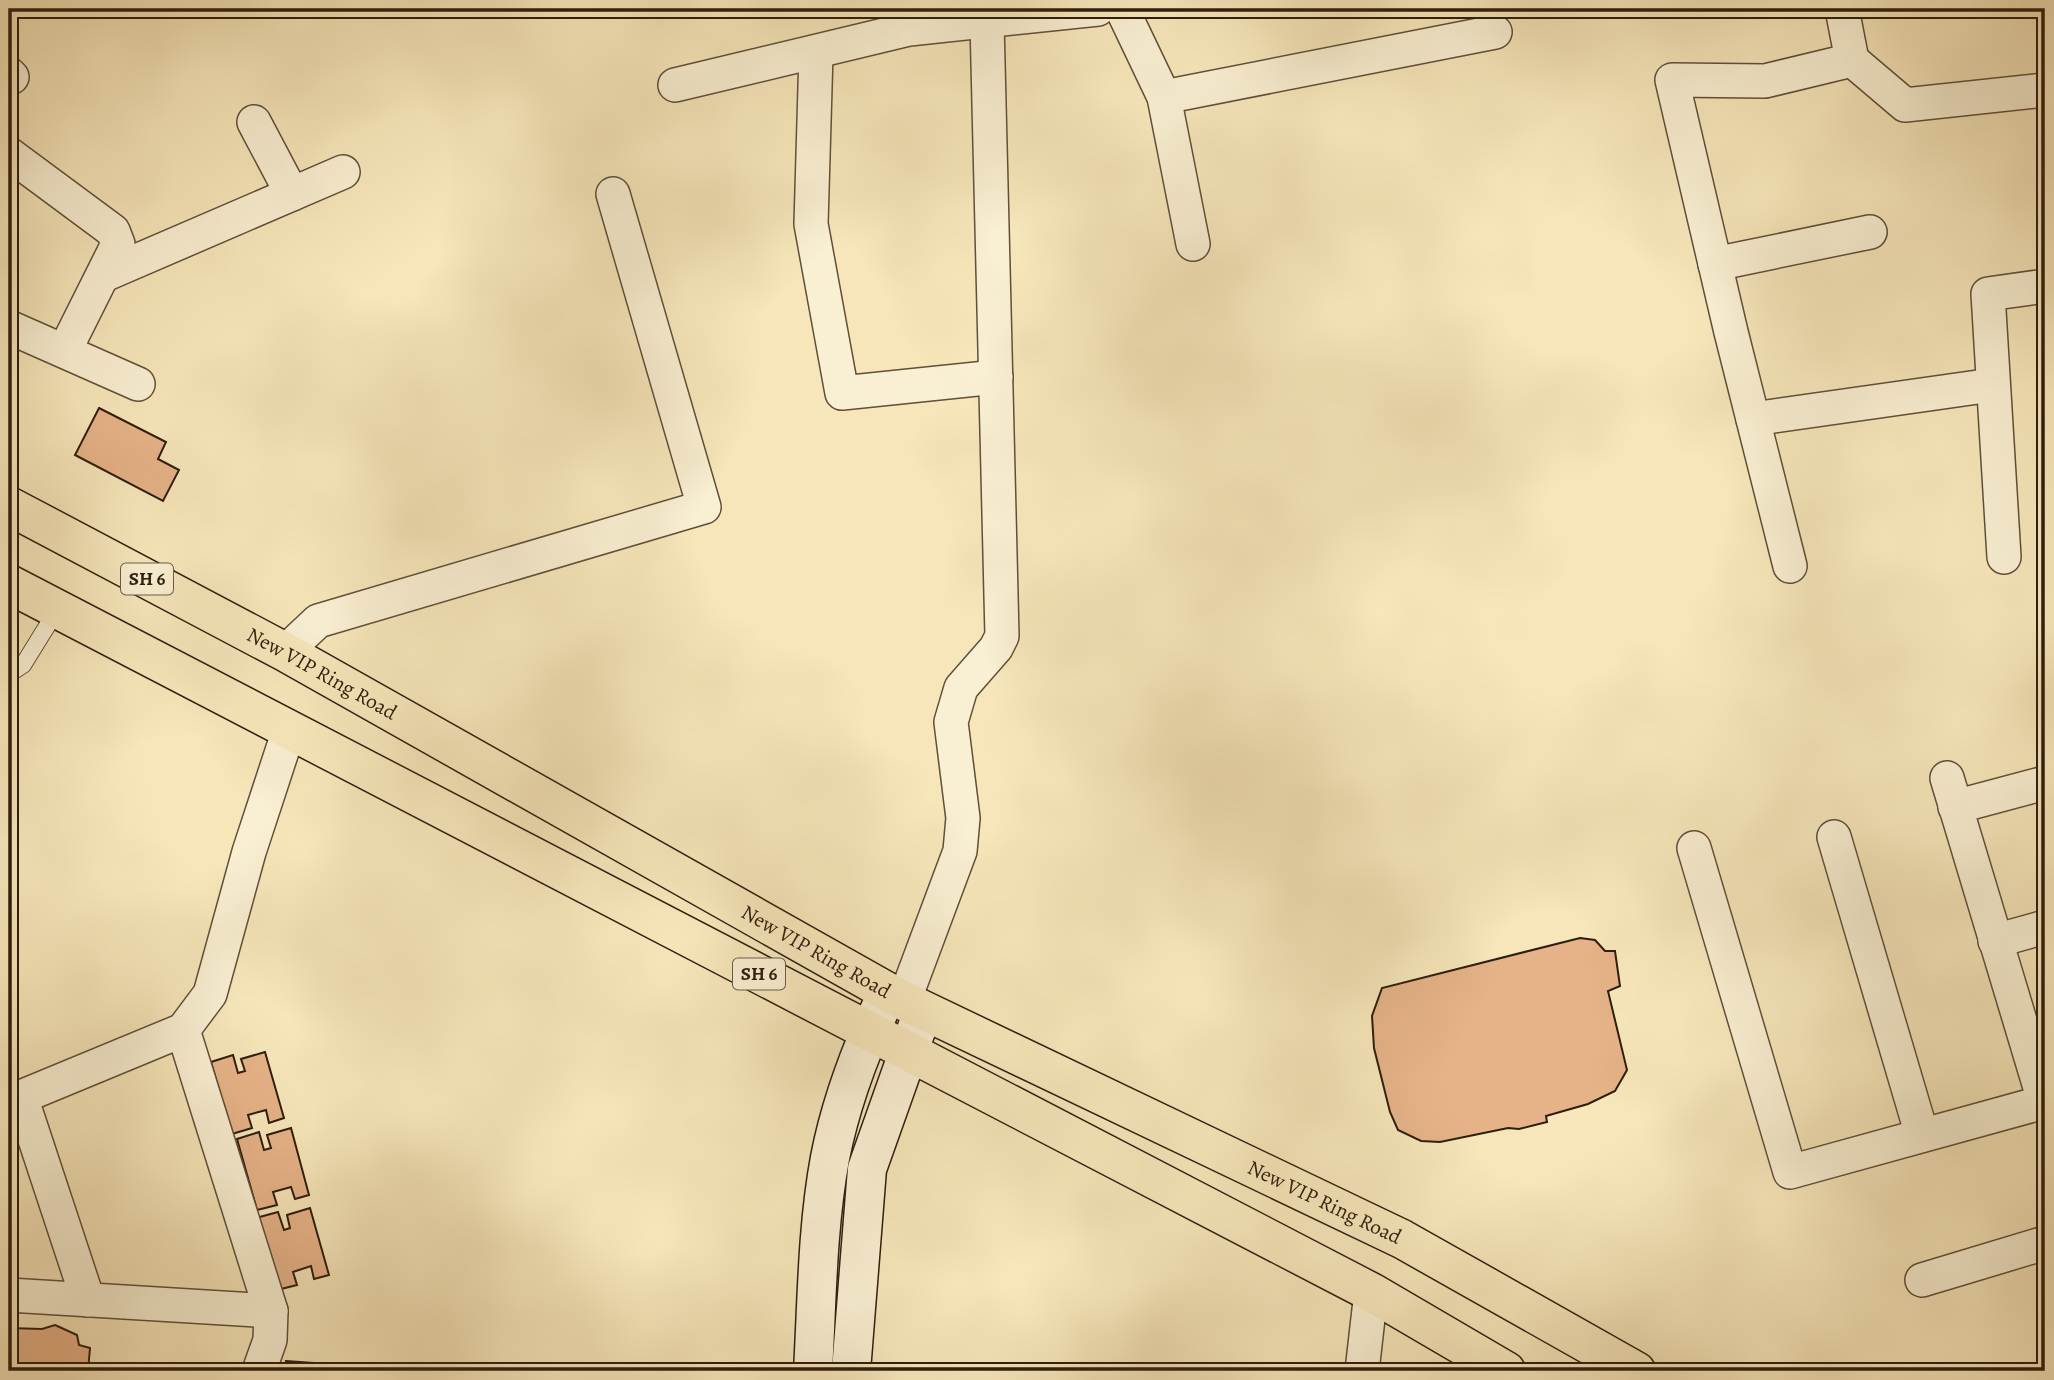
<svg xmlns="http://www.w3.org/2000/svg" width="2054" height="1380" viewBox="0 0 2054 1380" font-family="Alegreya,serif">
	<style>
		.building { fill: #e6b388; stroke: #2e1d0e; stroke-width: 2 }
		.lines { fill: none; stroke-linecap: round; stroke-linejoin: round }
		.lane-casing { stroke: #604f39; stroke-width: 18 }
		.street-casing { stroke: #604f39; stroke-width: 36 }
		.secondary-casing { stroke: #2e1d0e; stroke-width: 41 }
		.primary-casing { stroke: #2e1d0e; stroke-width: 41 }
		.lane { stroke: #f9efd2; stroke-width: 16 }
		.street { stroke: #f9efd2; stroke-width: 33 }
		.secondary { stroke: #f9efd2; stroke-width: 38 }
		.primary { stroke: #f6e6ba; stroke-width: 38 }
		.labels { text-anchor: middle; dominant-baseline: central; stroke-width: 5; stroke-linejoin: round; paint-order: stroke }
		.shield { fill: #f9efd2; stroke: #6b5c49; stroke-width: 2 }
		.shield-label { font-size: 19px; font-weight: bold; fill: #2e1d0e }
		.street-label { font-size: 21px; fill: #2e1d0e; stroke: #f9efd2 }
	</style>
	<rect width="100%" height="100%" fill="#f6e6ba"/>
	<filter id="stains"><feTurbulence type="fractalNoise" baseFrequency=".00286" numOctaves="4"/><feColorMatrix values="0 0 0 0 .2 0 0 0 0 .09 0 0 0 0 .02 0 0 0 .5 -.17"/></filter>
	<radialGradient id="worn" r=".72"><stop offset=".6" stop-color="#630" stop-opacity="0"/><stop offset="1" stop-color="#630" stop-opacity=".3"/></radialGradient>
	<g class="building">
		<polygon points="99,408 166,442 158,459 179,470 163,501 75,455"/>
		<polygon points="1580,938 1595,940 1605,951 1615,951 1620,986 1608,991 1627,1070 1615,1091 1588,1104 1546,1116 1547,1122 1519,1129 1508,1128 1440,1142 1421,1141 1398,1130 1390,1112 1374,1048 1372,1016 1382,988"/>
		<polygon points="265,1052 284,1118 269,1123 266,1110 248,1115 252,1128 232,1134 211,1062 233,1055 238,1073 245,1071 241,1059"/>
		<polygon points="291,1128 309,1195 295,1199 291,1187 273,1192 277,1205 257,1210 237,1139 259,1132 264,1150 271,1148 267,1135"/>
		<polygon points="310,1208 329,1275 314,1279 311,1266 293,1272 297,1285 277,1290 256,1218 278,1212 284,1230 290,1228 287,1215"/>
		<polygon points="55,1325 77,1335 79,1345 90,1348 88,1371 9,1371 9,1328 42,1329"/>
		<polygon points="286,1361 355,1366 355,1371 285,1371"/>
	</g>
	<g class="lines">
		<g class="lane-casing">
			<polyline id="lane" points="9,674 23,665 57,610"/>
		</g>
		<g class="street-casing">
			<g id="street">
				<polyline points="1122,9 1164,97 1193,244"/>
				<polyline points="816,53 811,224 842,393 996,377"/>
				<polyline points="1852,60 1905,105 2045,90"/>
				<polyline points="9,74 12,77"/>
				<polyline points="675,85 909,29 1098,9"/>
				<polyline points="1164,97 1495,32"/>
				<polyline points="254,122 292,194"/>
				<polyline points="9,154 113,231 118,244 65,350"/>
				<polyline points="1715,264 1870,232"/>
				<polyline points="104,275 343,172"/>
				<polyline points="9,327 138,384"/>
				<polyline points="1753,419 1992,385"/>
				<polyline points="2004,557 1988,294 2045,286"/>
				<polyline points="1790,566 1731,332 1672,80 1765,81 1852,60 1842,9"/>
				<polyline points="285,652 318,621 704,507 613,194"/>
				<polyline points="1947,778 2045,1104"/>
				<polyline points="1955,807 2045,783"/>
				<polyline points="1834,837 1922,1135"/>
				<polyline points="1694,848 1790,1172 2044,1102"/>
				<polyline points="1995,941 2045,927"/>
				<polyline points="904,1001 960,851 963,818 951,722 961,688 996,648 1002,636 987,22"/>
				<polyline points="183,1030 271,1311 270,1340 259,1371"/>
				<polyline points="21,1097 88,1300"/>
				<polyline points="9,1102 183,1030 210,994 249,852 289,730"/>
				<polyline points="1922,1280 2045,1243"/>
				<polyline points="9,1295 271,1311"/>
				<polyline points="1362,1371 1371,1292"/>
			</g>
		</g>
		<g class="secondary-casing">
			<g id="secondary">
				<path d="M813 1371C817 1301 817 1228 830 1158 841 1101 863 1044 888 992"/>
				<polyline points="851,1371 867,1169 923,1011"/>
			</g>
		</g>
		<g class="primary-casing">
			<g id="primary">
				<path id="s1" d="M9 506 285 652 904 1001 1402 1239 1636 1371"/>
				<polyline points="9,584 1371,1292 1506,1371"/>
			</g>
		</g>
		<use href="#lane" class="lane"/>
		<use href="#street" class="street"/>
		<use href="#secondary" class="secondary"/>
		<use href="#primary" class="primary"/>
	</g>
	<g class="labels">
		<g class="shield">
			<rect x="121" y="563.5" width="52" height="31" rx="5"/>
			<rect x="733" y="958.5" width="52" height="31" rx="5"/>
		</g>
		<g class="shield-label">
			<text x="147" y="579">SH 6</text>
			<text x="759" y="974">SH 6</text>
		</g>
		<g class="street-label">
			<text stroke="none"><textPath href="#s1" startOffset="355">New VIP Ring Road</textPath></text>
			<text stroke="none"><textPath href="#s1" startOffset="922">New VIP Ring Road</textPath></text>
			<text stroke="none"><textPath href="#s1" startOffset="1489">New VIP Ring Road</textPath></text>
		</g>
	</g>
	<rect width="2054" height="1380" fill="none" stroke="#f6e6ba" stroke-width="35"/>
	<rect x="10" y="10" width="2033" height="1359" fill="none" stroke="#2e1d0e" stroke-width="3.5"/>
	<rect x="18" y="18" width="2019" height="1345" fill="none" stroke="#2e1d0e" stroke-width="2"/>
	<rect width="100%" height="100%" filter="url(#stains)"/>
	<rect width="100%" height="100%" fill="url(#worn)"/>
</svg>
